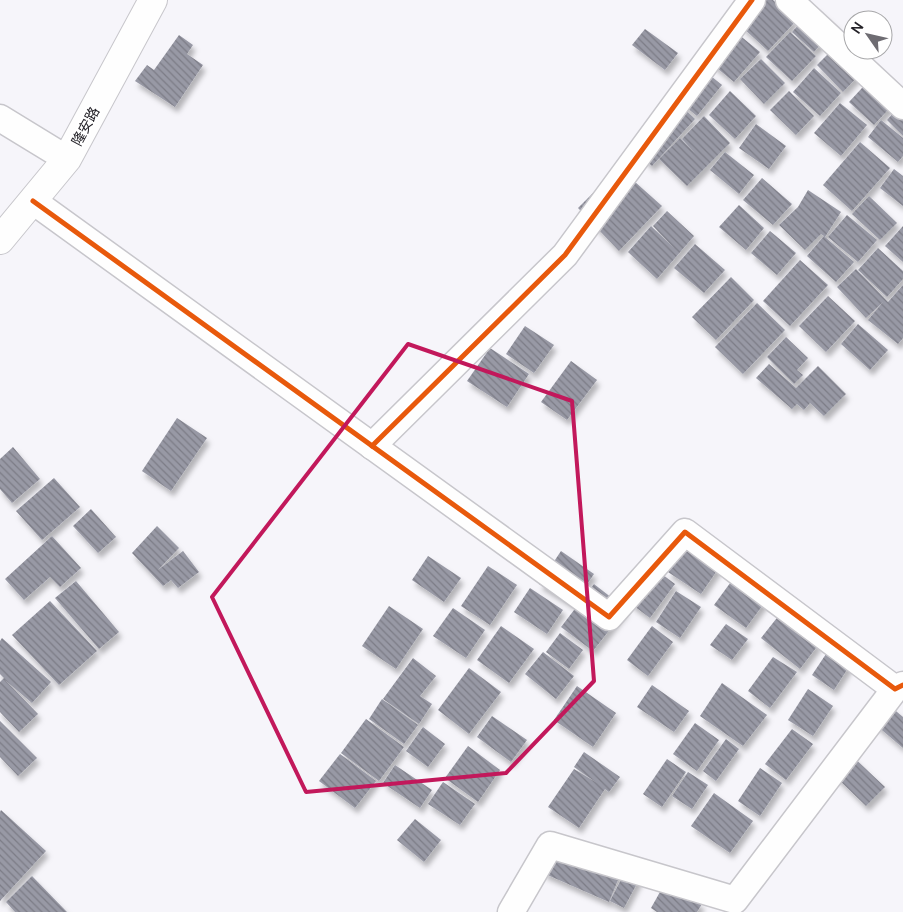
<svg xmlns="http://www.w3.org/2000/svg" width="903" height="912" viewBox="0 0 903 912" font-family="Manrope,'Noto Sans SC',sans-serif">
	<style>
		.building { fill: url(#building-back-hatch); filter: url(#shadow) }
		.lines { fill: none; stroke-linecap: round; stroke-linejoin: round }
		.street-casing { stroke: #c7c6cb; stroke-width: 29 }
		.secondary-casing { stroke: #c7c6cb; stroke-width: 30 }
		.street { stroke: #fefefe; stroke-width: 26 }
		.secondary { stroke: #fefefe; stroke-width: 28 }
		.cycleway-casing { stroke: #fff; stroke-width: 8 }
		.cycleway { stroke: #e8590c; stroke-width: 5 }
		.marked { fill: none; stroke: #c2185b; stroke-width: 4; stroke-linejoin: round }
		.labels { text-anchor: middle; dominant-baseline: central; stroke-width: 5; stroke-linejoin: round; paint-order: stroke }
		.street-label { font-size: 14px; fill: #242228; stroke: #fff }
	</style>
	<defs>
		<pattern id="building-back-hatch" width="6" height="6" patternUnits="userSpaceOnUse" patternTransform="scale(1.25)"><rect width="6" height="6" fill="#9899a5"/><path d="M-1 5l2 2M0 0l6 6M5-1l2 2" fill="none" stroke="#7c7c86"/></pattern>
		<filter id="shadow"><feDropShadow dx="3" dy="5.5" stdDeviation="2.5" flood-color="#0004"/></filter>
	</defs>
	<rect width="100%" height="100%" fill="#f6f5fa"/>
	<g class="building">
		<polygon points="764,0 773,0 796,21 768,51 741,26"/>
		<polygon points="815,7 837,26 814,52 792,32"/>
		<polygon points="645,29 678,53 665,70 632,45"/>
		<polygon points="732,29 760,52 734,82 706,59"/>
		<polygon points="790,32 816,56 792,81 766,57"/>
		<polygon points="179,35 193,45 187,54 203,65 175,107 135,81 147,65 154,70"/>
		<polygon points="843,39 869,65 843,92 817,65"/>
		<polygon points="761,59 785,83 764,104 740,79"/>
		<polygon points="696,64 722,85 697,116 671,95"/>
		<polygon points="814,68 841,93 820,116 793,92"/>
		<polygon points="874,75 899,98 874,125 849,102"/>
		<polygon points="730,91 756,116 735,139 709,115"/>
		<polygon points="789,91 814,116 796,135 770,110"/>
		<polygon points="672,97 695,119 652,166 638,154"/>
		<polygon points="903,102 903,136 887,120"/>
		<polygon points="840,103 867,125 841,156 814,133"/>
		<polygon points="704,116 730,143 687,186 659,159 680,138 695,153 682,139"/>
		<polygon points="881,120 903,138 903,156 898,162 868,137"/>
		<polygon points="756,124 786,146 769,169 739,148"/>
		<polygon points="860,142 890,168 852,211 823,185"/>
		<polygon points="725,152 754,175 739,194 710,170"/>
		<polygon points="894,169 903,176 903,206 880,188"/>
		<polygon points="762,178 792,204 773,225 743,200"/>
		<polygon points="634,181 662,206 619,251 578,208 599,187"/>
		<polygon points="808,190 841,212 825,237 854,262 836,282 807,256 824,236 821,234 805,250 779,225 798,207"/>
		<polygon points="869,196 897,223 880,240 852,214"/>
		<polygon points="739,205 764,228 746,250 719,227"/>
		<polygon points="667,211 694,236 657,279 628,252 651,226 674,248 653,226"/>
		<polygon points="847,215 877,240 858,262 828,237"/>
		<polygon points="903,226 903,262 885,246"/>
		<polygon points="770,231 796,253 777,275 751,253"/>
		<polygon points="695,244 725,270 704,293 674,268"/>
		<polygon points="878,248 903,271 903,279 887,297 858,270"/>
		<polygon points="800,260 828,285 790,326 763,301"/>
		<polygon points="856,269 888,302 903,285 903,338 898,344 868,320 883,302 866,318 837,287"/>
		<polygon points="731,277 754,300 716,340 692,317"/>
		<polygon points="828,296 855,321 826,352 799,326"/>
		<polygon points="757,303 785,330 743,374 715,347"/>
		<polygon points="858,324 888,350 870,370 841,344"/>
		<polygon points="525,326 554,345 534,373 506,354"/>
		<polygon points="786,337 808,358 797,370 803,375 794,384 767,357"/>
		<polygon points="490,348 529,374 507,407 467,381"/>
		<polygon points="571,361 597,380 567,420 541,402"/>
		<polygon points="769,364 796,388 818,366 846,394 824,416 810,403 804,410 797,404 792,409 756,378"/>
		<polygon points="177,418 207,438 171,491 142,471"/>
		<polygon points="13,447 40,479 12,503 0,489 0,459"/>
		<polygon points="54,478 80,507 42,540 16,511"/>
		<polygon points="91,509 116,537 98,553 73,526"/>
		<polygon points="157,526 179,548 158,570 183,551 199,572 178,588 171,580 163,586 132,553"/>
		<polygon points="52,536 81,568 60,587 50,577 24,600 5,579"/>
		<polygon points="690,540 723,562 701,594 668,572"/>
		<polygon points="561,551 594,574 573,605 539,584"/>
		<polygon points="428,556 461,578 444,602 412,580"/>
		<polygon points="488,566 517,585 490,625 461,606"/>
		<polygon points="655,569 675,584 650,618 630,603"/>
		<polygon points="736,575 768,598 746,628 714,605"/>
		<polygon points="76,581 119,632 99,649 55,598"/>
		<polygon points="594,584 626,609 593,651 561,627"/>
		<polygon points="530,588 563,610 547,634 514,612"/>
		<polygon points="676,591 701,607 680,638 656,622"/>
		<polygon points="50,601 97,651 59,685 12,635"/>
		<polygon points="389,606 423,629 396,669 362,646"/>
		<polygon points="453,608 485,630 466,658 433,636"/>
		<polygon points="780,614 819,644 800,669 761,638"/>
		<polygon points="726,624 748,639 732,660 710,645"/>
		<polygon points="501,626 534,649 509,683 477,660"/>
		<polygon points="652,626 673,642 648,676 627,660"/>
		<polygon points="560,633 583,650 569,669 546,652"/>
		<polygon points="2,638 51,682 32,703 5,680 38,714 19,732 0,712 0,682 4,678 0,674 0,641"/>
		<polygon points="830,648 852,662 834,690 812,675"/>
		<polygon points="543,652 574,676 556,699 525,674"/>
		<polygon points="773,657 797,672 770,708 748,691"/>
		<polygon points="413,658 436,676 420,696 432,704 419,724 383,699"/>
		<polygon points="469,668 501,692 469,734 438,710"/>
		<polygon points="722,683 767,715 743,746 700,716"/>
		<polygon points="652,685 689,711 674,732 637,707"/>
		<polygon points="577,686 616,713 593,747 554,720"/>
		<polygon points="808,689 833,706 813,736 788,720"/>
		<polygon points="382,699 418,725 404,744 369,719"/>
		<polygon points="884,701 903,717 903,748 869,719"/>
		<polygon points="492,716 527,740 511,762 477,737"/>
		<polygon points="366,719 404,747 379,781 341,753"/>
		<polygon points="0,721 37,758 18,776 0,757"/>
		<polygon points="695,723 719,740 697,771 673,754"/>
		<polygon points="423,727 445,744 428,767 406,751"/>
		<polygon points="792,729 813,744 786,780 765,764"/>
		<polygon points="726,739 739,749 716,781 703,771"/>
		<polygon points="468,746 500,770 478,802 445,778"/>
		<polygon points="584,752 620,777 609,792 605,789 579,828 548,807 574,769 597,783 574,767"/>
		<polygon points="340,754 376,781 355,808 319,781"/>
		<polygon points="850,754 885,787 866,806 832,773"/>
		<polygon points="667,759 686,772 662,807 643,794"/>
		<polygon points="395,765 432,790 420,808 383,783"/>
		<polygon points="760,768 782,783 760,816 738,801"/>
		<polygon points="688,772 708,785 692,809 672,796"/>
		<polygon points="443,782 475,804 460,825 428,804"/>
		<polygon points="714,793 753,821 730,853 691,826"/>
		<polygon points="1,810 46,851 0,901 0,812"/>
		<polygon points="415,819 441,840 424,862 397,840"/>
		<polygon points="557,842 622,870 609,902 543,873"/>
		<polygon points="627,868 641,876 624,908 610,901"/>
		<polygon points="32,876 67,912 15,912 6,902"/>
		<polygon points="665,883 702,904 697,912 657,912 651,908"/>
	</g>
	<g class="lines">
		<g class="street-casing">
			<g id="street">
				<polyline points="789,0 903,106"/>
				<polyline points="0,118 67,159"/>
				<polyline points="33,201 609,617 685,532 895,689 903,685"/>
				<polyline points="372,446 565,255 752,0"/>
				<polyline points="511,912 550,845 735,900 895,689"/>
			</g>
		</g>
		<g class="secondary-casing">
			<polyline id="secondary" points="0,240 67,159 153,0"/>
		</g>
		<use href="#street" class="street"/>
		<use href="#secondary" class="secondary"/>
		<g class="cycleway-casing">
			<g id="cycleway">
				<polyline points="33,201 609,617 685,532 895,689 903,685"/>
				<polyline points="372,446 565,255 752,0"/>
			</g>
		</g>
		<use href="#cycleway" class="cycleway"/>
	</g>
	<path class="marked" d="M408 344 572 401 594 681 506 773 306 792 212 597Z"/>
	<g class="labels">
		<g class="street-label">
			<text transform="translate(85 126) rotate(-62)">隆安路</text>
		</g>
	</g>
	<g transform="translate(868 35) rotate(304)"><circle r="24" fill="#ffffff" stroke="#a7a7a9"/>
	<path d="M0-4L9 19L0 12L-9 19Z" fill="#6e6c72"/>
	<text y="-8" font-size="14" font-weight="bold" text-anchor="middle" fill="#242228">N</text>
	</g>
</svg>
